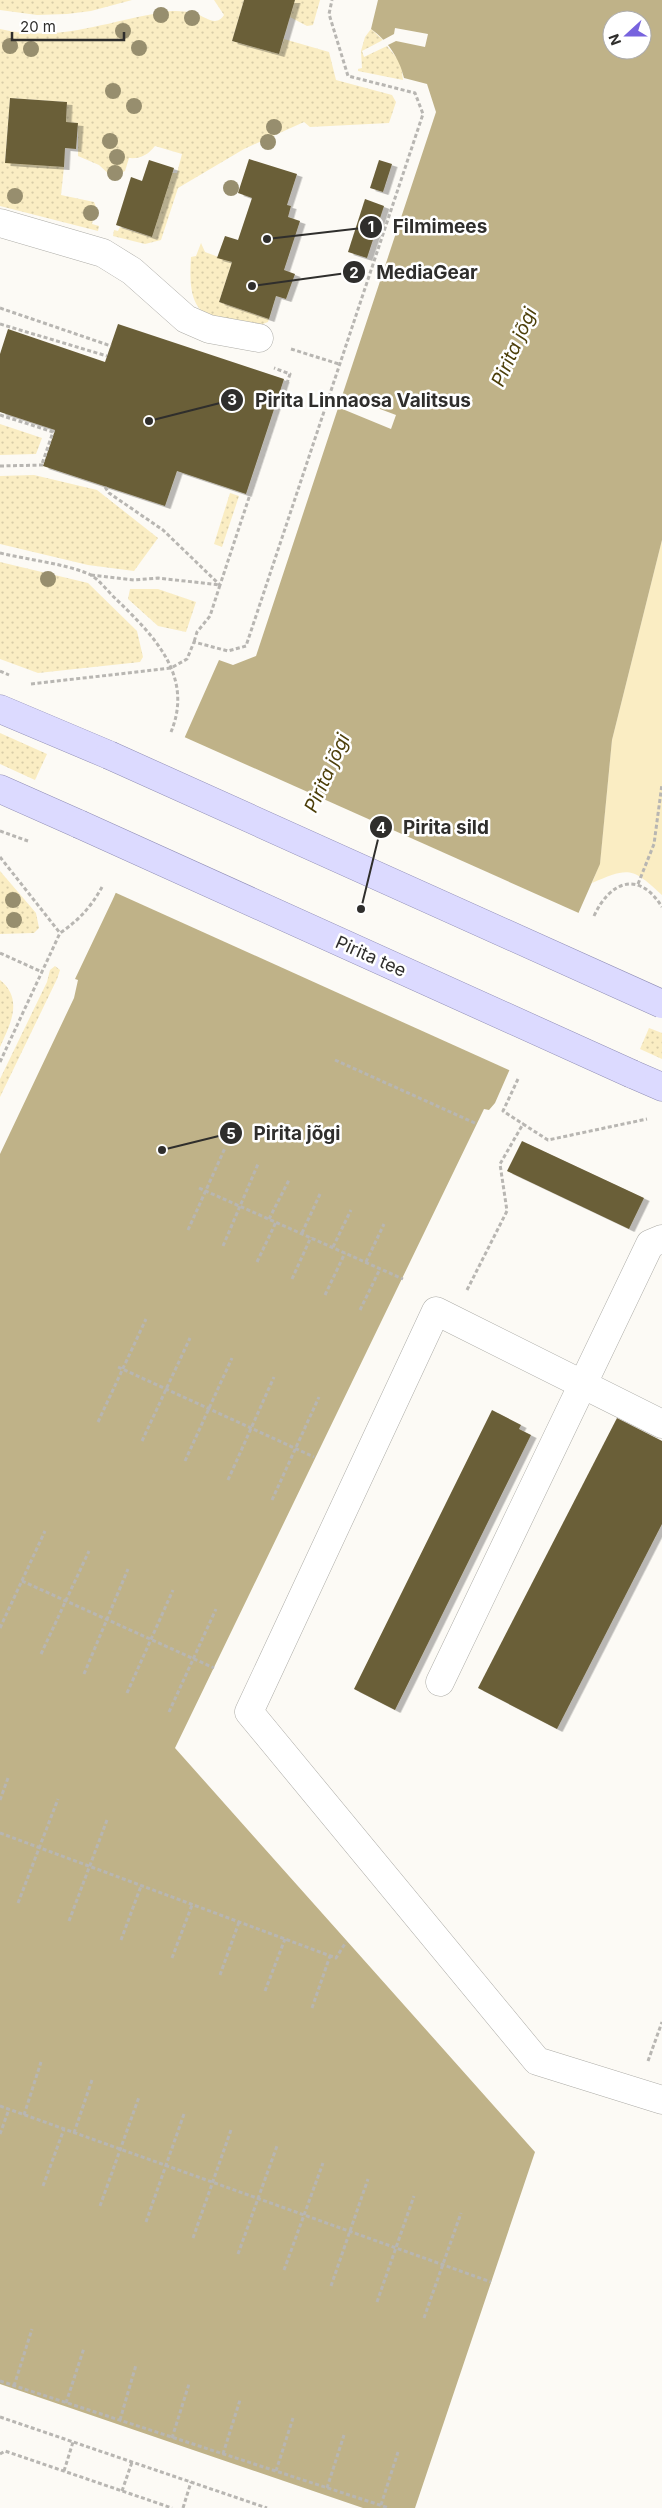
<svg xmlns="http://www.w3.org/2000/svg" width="662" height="2508" viewBox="0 0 662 2508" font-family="Inter,sans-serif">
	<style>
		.green { fill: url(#green-dots) }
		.pitch { fill: #faedc3 }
		.water { fill: #bfb288; fill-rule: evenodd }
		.pier { fill: #fcfaf5 }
		.building { fill: #6b5f38; filter: url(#shadow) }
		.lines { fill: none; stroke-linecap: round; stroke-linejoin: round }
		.minor-casing { stroke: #adaca7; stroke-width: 29 }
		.major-casing { stroke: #908eb5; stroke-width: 29 }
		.path { stroke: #b8b6b2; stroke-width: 3; stroke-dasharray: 4 2.5; stroke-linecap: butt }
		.minor { stroke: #fff; stroke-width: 28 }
		.major { stroke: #dcdaff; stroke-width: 28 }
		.major-bridge-casing { stroke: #908eb5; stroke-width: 29; stroke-linecap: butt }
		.major-bridge { stroke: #dcdaff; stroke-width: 28 }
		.tree { fill: #978e6e }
		.labels { text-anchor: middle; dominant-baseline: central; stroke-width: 5; stroke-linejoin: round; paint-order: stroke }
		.street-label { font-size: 18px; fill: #2f2e2c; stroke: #fff }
		.water-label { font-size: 19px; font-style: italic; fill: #4d3f09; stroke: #fff }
		.leader { fill: none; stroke: #2f2e2c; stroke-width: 2 }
		.callout-dot { fill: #2f2e2c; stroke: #fff; stroke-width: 2 }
		.mark-label { font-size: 15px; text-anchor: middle; font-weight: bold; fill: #fff }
		.callout-label { font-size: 19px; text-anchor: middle; font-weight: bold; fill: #2f2e2c; stroke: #fff; stroke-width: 5; stroke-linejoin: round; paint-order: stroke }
	</style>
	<defs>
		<pattern id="green-dots" width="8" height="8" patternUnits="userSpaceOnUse" patternTransform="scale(1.25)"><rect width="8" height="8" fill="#faedc3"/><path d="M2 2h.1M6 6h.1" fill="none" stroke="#d7cca8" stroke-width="1.8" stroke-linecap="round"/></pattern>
		<filter id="shadow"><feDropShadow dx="5.5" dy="3" stdDeviation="0" flood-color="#0004"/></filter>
	</defs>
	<rect width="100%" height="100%" fill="#fcfaf5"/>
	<g class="green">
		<polygon points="0,0 132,0 91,11 67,14 37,15 0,10"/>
		<path d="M214 0H244L232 41 279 54 284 39 329 52 336 80 392 95 396 102 389 123 310 127 304 122 244 149 178 188 161 240 145 244 113 236 114 230 118 231 120 227 152 237 172 173H177L182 154 155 146C148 155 140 159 129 158L125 171 112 177 99 165 78 156V123L66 122 67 102 10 98 5 162 64 167 61 195 94 202 96 207 92 224 99 226 98 231 0 206V29C57 43 108 21 164 12 173 10 185 11 194 13 205 16 216 28 224 15Z"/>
		<polygon points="295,0 320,0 313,25 307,26 290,17"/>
		<polygon points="371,29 383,40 362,51 364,57 387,46 401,63 403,80 358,71 358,69 362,68 361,51 365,37"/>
		<path d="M201 243 205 252 232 262 219 302 269 319 268 322 260 325 209 316C188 306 190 277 191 257L196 256Z"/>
		<polygon points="0,424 42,438 36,454 0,455"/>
		<polygon points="34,475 97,490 158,538 134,571 88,565 0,544 0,476"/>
		<polygon points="230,493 239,496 222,547 214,544"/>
		<polygon points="0,562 88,583 137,631 143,657 140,662 38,673 0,659"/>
		<polygon points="130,589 158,589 196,602 186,632 158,626 128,599"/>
		<polygon points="0,733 47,754 35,780 0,764"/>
		<polygon points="0,871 36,913 39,928 34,933 0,934"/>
		<polygon points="55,966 60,970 57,979 0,1097 0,1079 47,982 50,970"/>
		<path d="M0 980C24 999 10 1025 0 1047Z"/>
		<polygon points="649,1028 662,1033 662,1059 640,1049"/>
	</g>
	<path class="pitch" d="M662 540V895C632 867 629 867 592 883L600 863 612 740Z"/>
	<path class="water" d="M378 0H662V540L612 740 600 864 495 1103 489 1110 484 1109 175 1748 535 2152 415 2508H363L0 2384V1154L74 998 78 980 75 979 113 899 219 660 233 665 256 656 436 112 427 84 404 78C400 59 387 40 371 29ZM612 20H642V50H612Z"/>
	<g class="pier">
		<polygon points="395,28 428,34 425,47 396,41 384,47 381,41 394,34"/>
		<polygon points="343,400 362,407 364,403 396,415 391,429 340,408"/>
		<polygon points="182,736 581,914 511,1071 114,892"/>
	</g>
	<g class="building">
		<polygon points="244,0 295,0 279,54 232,41"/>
		<polygon points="10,98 67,102 66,122 78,123 76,149 65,148 64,167 5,163"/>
		<polygon points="249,159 297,174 287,205 291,206 288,217 300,221 284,270 295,274 286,299 276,296 269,319 219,302 232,262 217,258 225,236 238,240 252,198 238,193"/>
		<polygon points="149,160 174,168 152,237 116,225 131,177 142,181"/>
		<polygon points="379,160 392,164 383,192 370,188"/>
		<polygon points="365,199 384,206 367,258 348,252"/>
		<polygon points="118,324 284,379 246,494 177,471 165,506 43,466 55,430 0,412 0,354 8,329 105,362"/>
		<polygon points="522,1141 644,1198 629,1229 507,1171"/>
		<polygon points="492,1410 521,1425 519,1429 531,1435 395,1710 354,1689"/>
		<polygon points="617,1418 662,1441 662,1524 557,1729 478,1688"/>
	</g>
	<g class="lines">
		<g class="minor-casing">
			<g id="minor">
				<polyline points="0,223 103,253 132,271 186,319 209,329 259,338"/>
				<polyline points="662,1424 436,1311 249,1712 537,2061 662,2100"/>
				<polyline points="440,1682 650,1244 662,1239"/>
			</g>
		</g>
		<g class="major-casing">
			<g id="major">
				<polyline points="0,709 109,755"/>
				<polyline points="0,789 79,824"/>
				<polyline points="632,1074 662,1087"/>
			</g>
		</g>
		<g class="path">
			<polyline points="0,308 111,346"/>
			<polyline points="0,324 107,356"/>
			<polyline points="291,349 339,364"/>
			<polyline points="0,415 53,432 42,464"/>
			<polyline points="0,466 43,465"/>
			<polyline points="105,487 109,493 163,530 220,585 290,374 274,368"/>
			<path d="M0 553C29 560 62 563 89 574 99 579 109 593 117 600 154 636 194 676 171 732"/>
			<polyline points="91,575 134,580 158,578 220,585 210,616 197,632 194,642"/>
			<polyline points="0,671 9,675"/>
			<polyline points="31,684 171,668 187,659 194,642 228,651 246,646 423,114 415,93 348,76 329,14 332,0"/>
			<polyline points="0,831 28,841"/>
			<polyline points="0,857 60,933"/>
			<polyline points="638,884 654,844 662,784"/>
			<path d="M594 916C610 881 639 870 662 907"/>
			<polyline points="0,953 42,972"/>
			<polyline points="335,1060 477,1124"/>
			<path d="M0 1062 60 933C79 920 91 907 102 887"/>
			<polyline points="518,1079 503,1111 523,1124"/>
			<polyline points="199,1188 403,1279"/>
			<polyline points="269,1219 289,1180"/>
			<polyline points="188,1230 225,1148"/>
			<polyline points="302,1233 320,1194"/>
			<polyline points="223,1246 258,1164"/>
			<polyline points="333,1247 351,1210"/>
			<polyline points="257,1262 276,1222"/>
			<polyline points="366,1262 384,1224"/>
			<polyline points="292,1279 311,1237"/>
			<polyline points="467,1290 507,1211 500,1164 523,1124 548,1140 647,1119"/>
			<polyline points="325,1295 345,1253"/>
			<polyline points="360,1310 380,1269"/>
			<polyline points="118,1367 314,1457"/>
			<polyline points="98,1422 146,1319"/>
			<polyline points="142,1441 190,1338"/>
			<polyline points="185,1461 232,1358"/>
			<polyline points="228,1480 274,1377"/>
			<polyline points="272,1500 319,1397"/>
			<polyline points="22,1581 214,1668"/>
			<polyline points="0,1628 45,1531"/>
			<polyline points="41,1654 89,1551"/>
			<polyline points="84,1674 128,1569"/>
			<polyline points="127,1693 173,1590"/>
			<polyline points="169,1712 216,1609"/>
			<polyline points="0,1800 8,1778"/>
			<polyline points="0,1833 336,1958 346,1942"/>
			<polyline points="18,1903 58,1799"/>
			<polyline points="69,1921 107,1820"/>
			<polyline points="121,1940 141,1886"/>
			<polyline points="172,1958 192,1905"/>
			<polyline points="220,1975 239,1922"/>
			<polyline points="265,1991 285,1939"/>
			<polyline points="312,2008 330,1956"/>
			<polyline points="648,2061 662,2022"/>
			<polyline points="0,2106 491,2282"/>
			<polyline points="24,2115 41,2062"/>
			<polyline points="74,2133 92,2080"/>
			<polyline points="0,2134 9,2109"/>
			<polyline points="43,2186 64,2129"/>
			<polyline points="100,2206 139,2097"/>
			<polyline points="146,2222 184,2114"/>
			<polyline points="193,2238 231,2130"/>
			<polyline points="238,2254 277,2146"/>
			<polyline points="284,2270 323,2163"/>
			<polyline points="331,2286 368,2179"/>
			<polyline points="377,2302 414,2196"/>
			<polyline points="424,2318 461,2213"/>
			<polyline points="0,2381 389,2508"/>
			<polyline points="14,2386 32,2329"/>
			<polyline points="66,2403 84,2348"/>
			<polyline points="0,2417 267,2508"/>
			<polyline points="120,2420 136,2365"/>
			<polyline points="172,2438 189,2384"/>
			<polyline points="0,2454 5,2451 172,2508"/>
			<polyline points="223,2454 240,2400"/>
			<polyline points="64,2471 73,2442"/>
			<polyline points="276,2471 293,2418"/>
			<polyline points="327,2488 344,2435"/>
			<polyline points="122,2491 132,2462"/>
			<polyline points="381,2505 398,2452"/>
			<polyline points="183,2508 191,2482"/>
		</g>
		<use href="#minor" class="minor"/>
		<use href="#major" class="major"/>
		<g class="major-bridge-casing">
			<g id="major-bridge">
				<polyline points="109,755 662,1004"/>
				<polyline points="79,824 632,1074"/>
			</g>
		</g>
		<use href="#major-bridge" class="major-bridge"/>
	</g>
	<g class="tree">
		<circle cx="161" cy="15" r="8"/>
		<circle cx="192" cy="18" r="8"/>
		<circle cx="123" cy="31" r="8"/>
		<circle cx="10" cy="46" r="8"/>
		<circle cx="139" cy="48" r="8"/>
		<circle cx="31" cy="49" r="8"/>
		<circle cx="113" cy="91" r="8"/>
		<circle cx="134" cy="106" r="8"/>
		<circle cx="274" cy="127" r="8"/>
		<circle cx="110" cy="141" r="8"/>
		<circle cx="268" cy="142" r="8"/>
		<circle cx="117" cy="157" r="8"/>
		<circle cx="115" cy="173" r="8"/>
		<circle cx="231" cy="188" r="8"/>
		<circle cx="15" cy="196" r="8"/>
		<circle cx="91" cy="213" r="8"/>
		<circle cx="48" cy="579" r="8"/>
		<circle cx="13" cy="900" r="8"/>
		<circle cx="14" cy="920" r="8"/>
	</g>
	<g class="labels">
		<g class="street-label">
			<text transform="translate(371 956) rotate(24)">Pirita tee</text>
		</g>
		<g class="water-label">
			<text transform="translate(514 347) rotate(-66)">Pirita jõgi</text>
			<text transform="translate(327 773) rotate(-66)">Pirita jõgi</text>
		</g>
	</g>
	<path class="leader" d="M267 239L371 227M252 286L354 272M149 421L232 400M361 909L381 827M162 1150L231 1133"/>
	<g class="callout-dot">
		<circle cx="267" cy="239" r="5"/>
		<circle cx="252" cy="286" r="5"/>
		<circle cx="149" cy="421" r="5"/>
		<circle cx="361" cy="909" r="5"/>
		<circle cx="162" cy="1150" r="5"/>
		<circle cx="371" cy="227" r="12"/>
		<circle cx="354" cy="272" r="12"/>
		<circle cx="232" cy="400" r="12"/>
		<circle cx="381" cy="827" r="12"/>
		<circle cx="231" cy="1133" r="12"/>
	</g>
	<g class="mark-label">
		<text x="371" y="232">1</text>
		<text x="354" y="278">2</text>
		<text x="232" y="405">3</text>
		<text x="381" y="833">4</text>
		<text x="231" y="1139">5</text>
	</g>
	<g class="callout-label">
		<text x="440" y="233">Filmimees</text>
		<text x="427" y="279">MediaGear</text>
		<text x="363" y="407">Pirita Linnaosa Valitsus</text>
		<text x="446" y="834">Pirita sild</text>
		<text x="297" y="1140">Pirita jõgi</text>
	</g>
	<g transform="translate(627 35) rotate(249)"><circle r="24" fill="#ffffff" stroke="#acabab"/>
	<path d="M0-4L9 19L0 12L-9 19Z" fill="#7763de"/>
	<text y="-8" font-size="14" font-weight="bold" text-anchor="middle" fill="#2f2e2c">N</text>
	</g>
	<path d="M12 32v8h112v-8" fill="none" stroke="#2f2e2c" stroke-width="2.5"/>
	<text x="20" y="32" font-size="15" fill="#2f2e2c" stroke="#ffffff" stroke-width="4" paint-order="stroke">20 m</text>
</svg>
